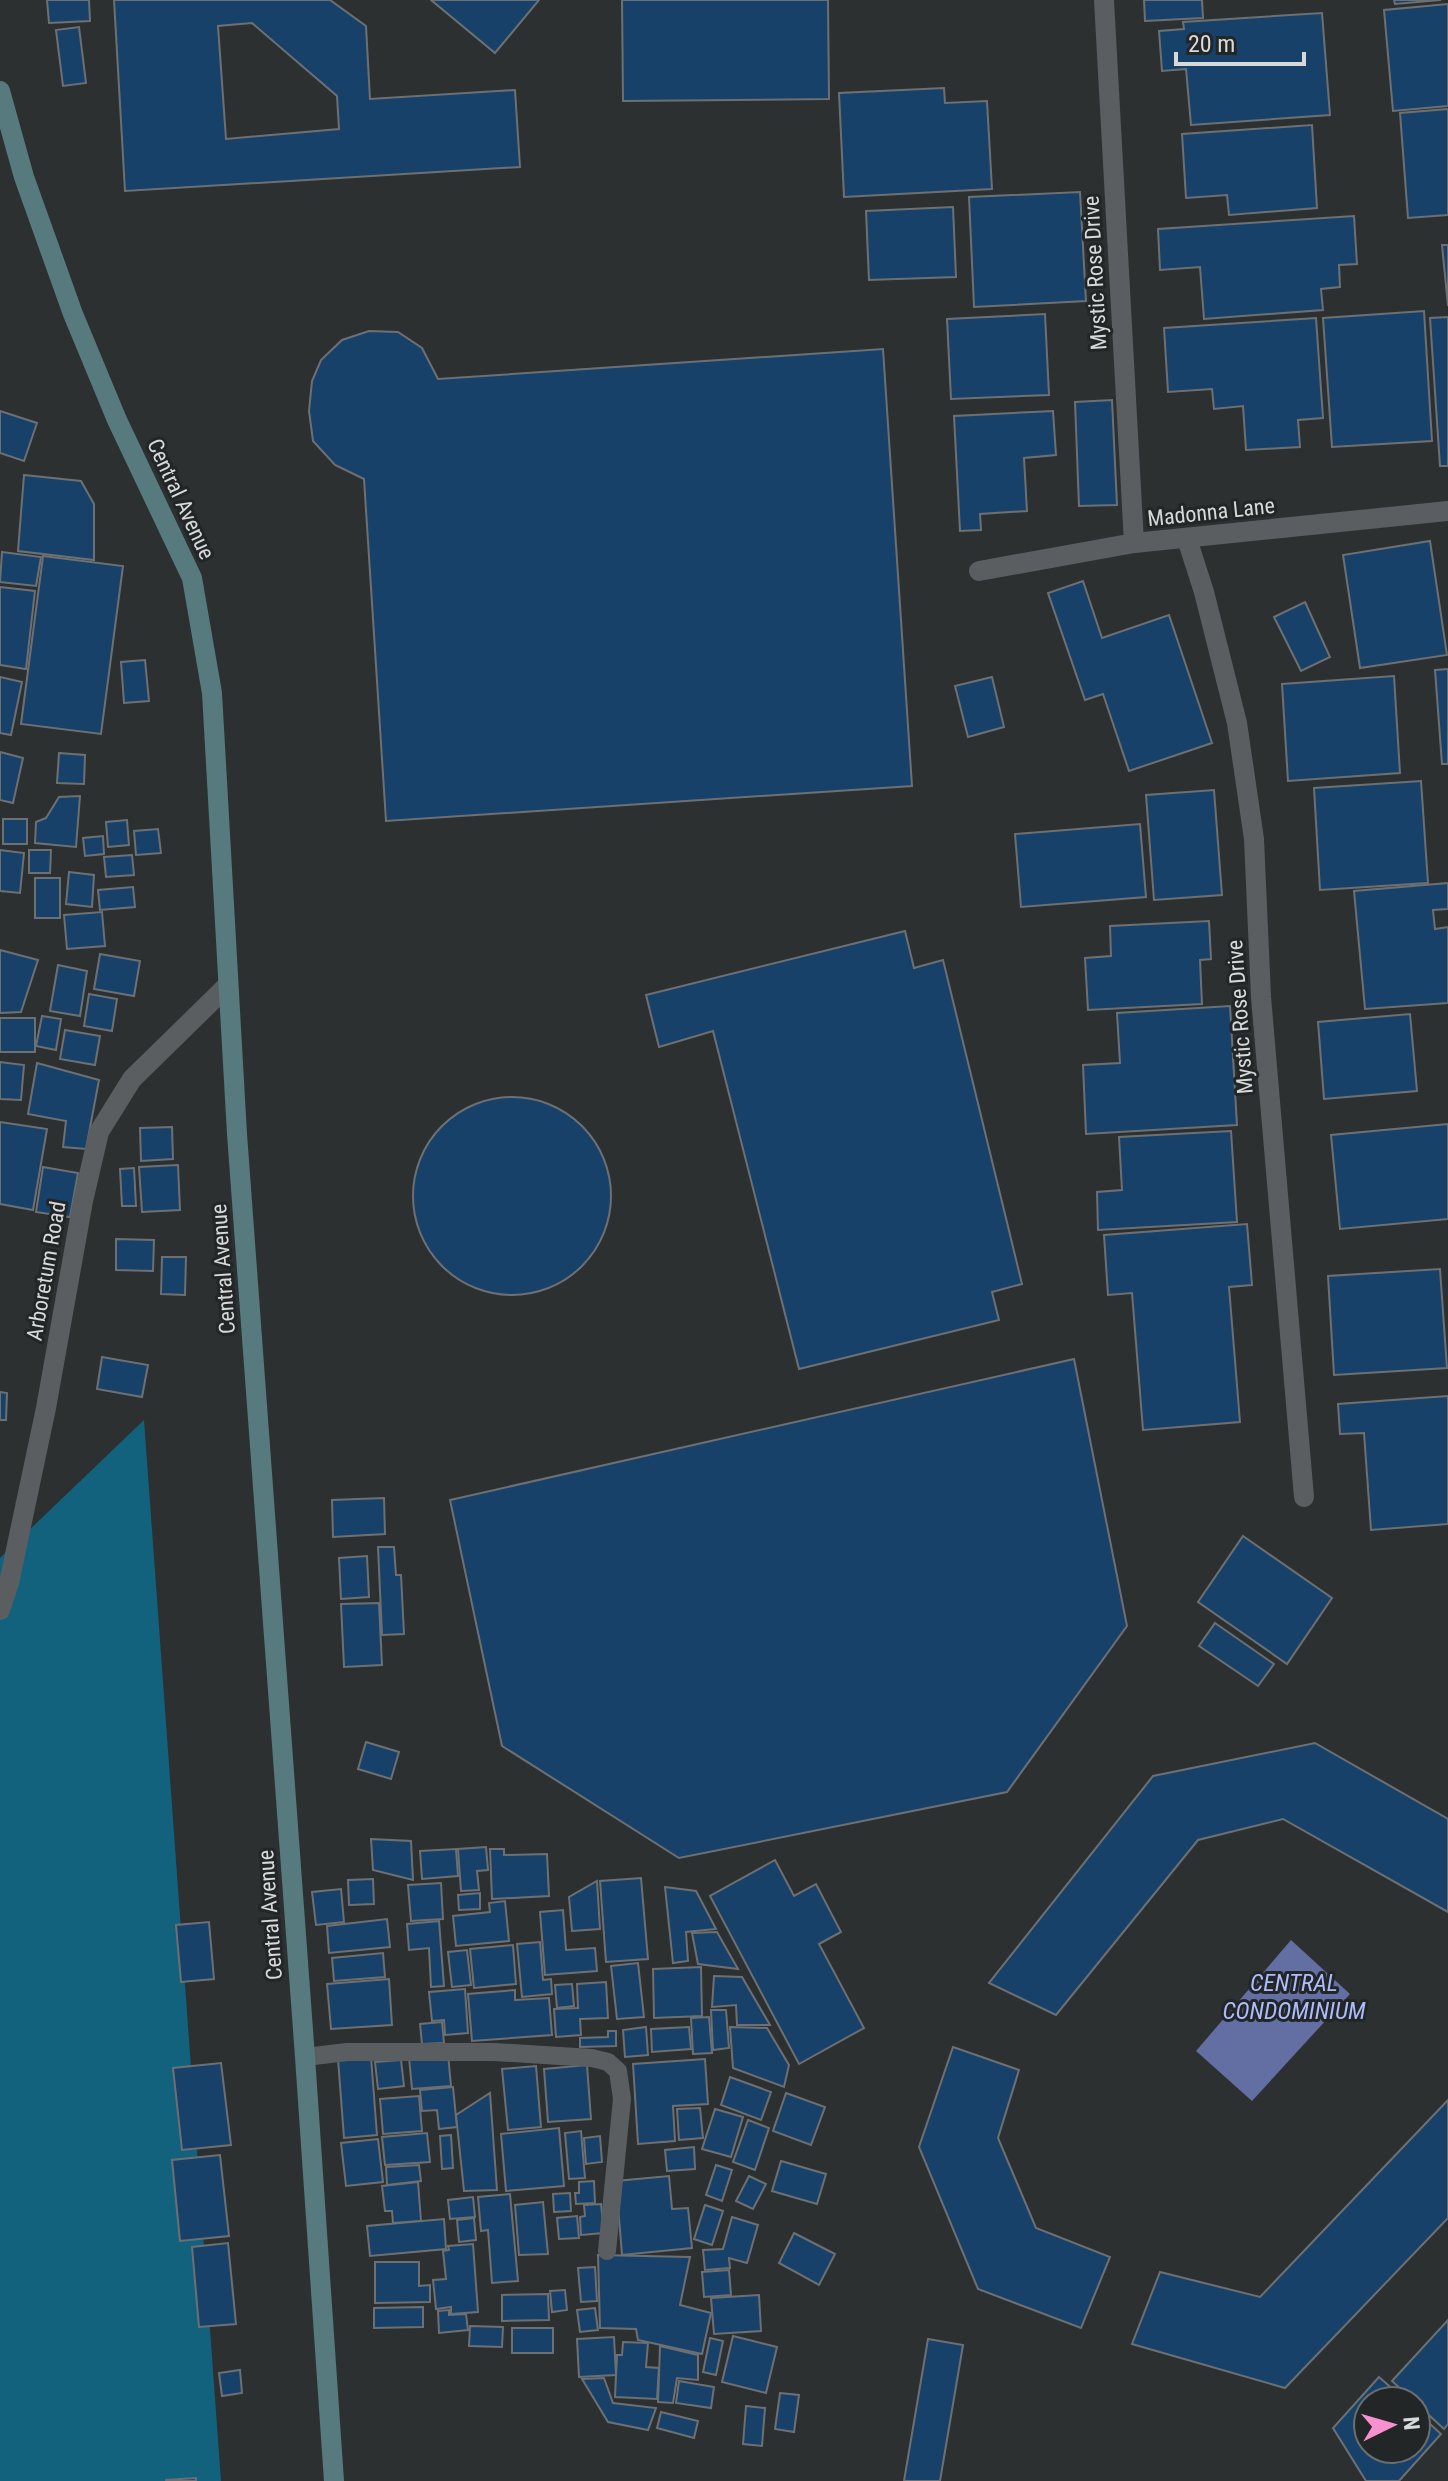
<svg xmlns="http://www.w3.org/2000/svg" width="1448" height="2481" viewBox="0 0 1448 2481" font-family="'Roboto Condensed',sans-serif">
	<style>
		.forest { fill: #12627e }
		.water { fill: #636ea3 }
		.building { fill: #18416a; stroke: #6d7073; stroke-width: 2; fill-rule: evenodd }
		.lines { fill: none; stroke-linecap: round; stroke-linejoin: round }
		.lane { stroke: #5a5e60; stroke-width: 18 }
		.street { stroke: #5a5e60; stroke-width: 20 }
		.secondary { stroke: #577a7e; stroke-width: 20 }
		.labels { text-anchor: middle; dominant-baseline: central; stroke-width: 6; stroke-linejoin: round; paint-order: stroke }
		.street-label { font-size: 22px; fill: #d7d9da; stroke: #222627 }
		.water-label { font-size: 24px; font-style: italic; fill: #aebcfb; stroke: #222627 }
	</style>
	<rect width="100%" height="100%" fill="#2c3031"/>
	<polygon class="forest" points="144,1420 221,2481 0,2481 0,1558"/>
	<polygon class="water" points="1291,1940 1350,1994 1252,2101 1196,2051"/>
	<g class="building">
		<polygon points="47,0 89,0 90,21 49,23"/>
		<path d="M114 0H330L366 26 370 99 515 90 520 167 125 191ZM252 23 337 96 339 129 226 139 218 26Z"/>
		<polygon points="431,0 539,0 495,53"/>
		<polygon points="622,0 828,0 829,99 623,101"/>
		<polygon points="1144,0 1202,0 1203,18 1145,21"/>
		<polygon points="1394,0 1441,0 1395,4"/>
		<polygon points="1448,4 1448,106 1393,111 1384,10"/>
		<polygon points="1322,13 1330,115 1191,125 1186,69 1162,71 1159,31 1184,29 1183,22"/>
		<polygon points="79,27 86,83 63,86 56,30"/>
		<polygon points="944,88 945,103 987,101 992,189 844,197 839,93"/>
		<polygon points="1448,109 1448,215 1408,218 1400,113"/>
		<polygon points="1312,125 1317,208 1229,215 1227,195 1186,198 1182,134"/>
		<polygon points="1080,192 1086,301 974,307 969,197"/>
		<polygon points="953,207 956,277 869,280 866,211"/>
		<polygon points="1354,216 1357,264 1339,265 1340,287 1321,289 1323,310 1204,319 1200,267 1160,270 1158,229"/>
		<polygon points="1442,245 1448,245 1448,306"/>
		<polygon points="1424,311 1432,441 1332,447 1323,318"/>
		<polygon points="1045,314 1049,395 951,399 947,319"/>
		<polygon points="1448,317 1448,466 1440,466 1430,318"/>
		<polygon points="1316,318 1323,418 1298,420 1300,447 1246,450 1243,406 1214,409 1212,389 1168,392 1164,328"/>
		<polygon points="369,331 398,332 422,348 438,379 883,349 912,786 386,821 364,479 335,465 313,441 309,411 312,381 321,360 342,340"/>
		<polygon points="1112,400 1117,505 1079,506 1075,402"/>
		<polygon points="0,411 37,423 24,461 0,453"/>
		<polygon points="1053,411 1056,455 1024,458 1027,511 980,514 981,530 960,531 954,416"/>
		<polygon points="24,475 81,481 94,504 94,560 18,551"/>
		<polygon points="1430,541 1447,655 1360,668 1343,555"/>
		<polygon points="2,552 41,557 36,586 0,582"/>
		<polygon points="43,556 123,566 101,734 21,724"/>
		<polygon points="1083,581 1102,638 1169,615 1212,743 1129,771 1103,694 1085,700 1048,593"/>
		<polygon points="0,587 35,591 26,669 0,665"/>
		<polygon points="1305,602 1330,657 1301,671 1274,617"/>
		<polygon points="145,660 149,701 124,703 121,662"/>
		<polygon points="1448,669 1448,764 1442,764 1435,670"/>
		<polygon points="1394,676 1400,773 1288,781 1282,684"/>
		<polygon points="0,677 22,682 11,735 0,733"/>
		<polygon points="992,677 1004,727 968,737 955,686"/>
		<polygon points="0,752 23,758 13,803 0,800"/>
		<polygon points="59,753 85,755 84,784 57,783"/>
		<polygon points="1421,781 1428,883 1320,890 1314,788"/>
		<polygon points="1214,790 1222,895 1154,900 1146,795"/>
		<polygon points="80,796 76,847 35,843 36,822 46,818 59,797"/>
		<rect x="3" y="819" width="24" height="25"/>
		<polygon points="127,820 129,845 108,847 106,822"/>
		<polygon points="1140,824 1146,897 1021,907 1015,834"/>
		<polygon points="158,829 161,853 136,855 134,831"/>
		<polygon points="103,836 104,854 85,856 83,838"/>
		<polygon points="0,850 24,853 20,893 0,891"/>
		<polygon points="29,850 51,850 50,873 29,873"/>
		<polygon points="132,855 134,875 106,877 104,857"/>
		<polygon points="69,872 94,875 92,907 66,904"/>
		<rect x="35" y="878" width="25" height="40"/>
		<polygon points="1448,883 1448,909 1433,910 1435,929 1448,927 1448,1003 1365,1009 1354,891"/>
		<polygon points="133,887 135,907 100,910 98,890"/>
		<polygon points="102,912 105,946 67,949 64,915"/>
		<polygon points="1209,921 1211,959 1200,960 1202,1004 1088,1010 1085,958 1111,956 1110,926"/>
		<polygon points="905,931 914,968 943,960 1022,1284 992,1292 999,1320 799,1369 713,1031 659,1047 646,995"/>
		<polygon points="0,950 38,960 21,1012 0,1013"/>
		<polygon points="100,954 140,961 134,996 94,989"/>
		<polygon points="58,965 87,971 80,1016 50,1011"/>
		<polygon points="89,994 117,999 112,1031 84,1026"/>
		<polygon points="1230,1006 1237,1125 1086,1134 1083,1065 1120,1063 1117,1013"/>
		<polygon points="1410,1014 1417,1091 1324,1099 1318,1022"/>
		<polygon points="42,1016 61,1019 56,1050 36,1046"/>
		<rect x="0" y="1018" width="35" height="34"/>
		<polygon points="65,1030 100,1036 95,1065 60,1059"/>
		<polygon points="0,1062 24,1065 21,1100 0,1099"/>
		<polygon points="37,1063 99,1080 86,1149 63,1147 66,1121 28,1114"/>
		<circle cx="512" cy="1196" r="99"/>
		<polygon points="0,1122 47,1129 33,1210 0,1204"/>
		<polygon points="1448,1124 1448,1219 1340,1229 1331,1135"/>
		<polygon points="172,1127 173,1159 141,1161 140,1128"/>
		<polygon points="1231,1131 1237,1222 1098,1230 1097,1192 1122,1190 1119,1137"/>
		<polygon points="178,1165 180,1210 142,1212 139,1167"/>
		<polygon points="43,1167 78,1173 70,1217 36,1212"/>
		<polygon points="134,1168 136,1206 122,1206 120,1169"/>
		<polygon points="1247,1224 1252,1285 1229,1287 1240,1422 1143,1430 1132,1293 1108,1295 1104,1235"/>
		<polygon points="116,1239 154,1240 153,1271 116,1270"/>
		<polygon points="162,1257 186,1257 185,1295 161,1294"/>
		<polygon points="1440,1269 1447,1368 1334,1375 1328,1276"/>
		<polygon points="102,1357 148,1365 142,1397 97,1389"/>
		<polygon points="1074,1359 1127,1626 1007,1792 679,1858 502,1746 450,1500"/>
		<polygon points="0,1392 7,1393 6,1420 0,1420"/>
		<polygon points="1448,1396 1448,1524 1371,1530 1364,1433 1340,1434 1338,1404"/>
		<polygon points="384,1498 385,1534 333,1537 332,1500"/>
		<polygon points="1243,1536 1332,1598 1287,1664 1198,1602"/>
		<polygon points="378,1547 394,1547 396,1575 401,1575 404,1634 382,1635"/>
		<polygon points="367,1556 369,1597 341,1599 339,1558"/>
		<polygon points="379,1603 382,1665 344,1667 341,1604"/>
		<polygon points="1215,1623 1274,1664 1258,1686 1199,1646"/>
		<polygon points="366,1742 399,1752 391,1779 358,1769"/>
		<polygon points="1315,1743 1448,1819 1448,1912 1283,1819 1198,1840 1056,2015 989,1983 1153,1776"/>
		<polygon points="371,1839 411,1841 413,1880 373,1870"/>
		<polygon points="486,1847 488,1870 477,1871 479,1890 461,1891 458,1849"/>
		<polygon points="456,1849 458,1876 422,1879 420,1851"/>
		<polygon points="490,1849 504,1849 504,1855 547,1854 549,1896 492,1899"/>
		<polygon points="775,1860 794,1896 816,1884 841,1932 819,1944 864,2028 799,2064 710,1896"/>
		<polygon points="641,1878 648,1959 606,1962 600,1881"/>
		<polygon points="373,1879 374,1904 349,1905 348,1880"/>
		<polygon points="597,1881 600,1929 572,1931 569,1897"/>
		<polygon points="441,1883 443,1919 411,1921 408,1885"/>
		<polygon points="665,1887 696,1891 716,1929 686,1932 688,1961 673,1963"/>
		<polygon points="341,1889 344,1922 316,1925 312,1892"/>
		<polygon points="480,1893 480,1909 459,1910 458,1895"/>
		<polygon points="505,1901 509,1941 456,1946 453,1916 490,1912 489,1903"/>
		<polygon points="563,1910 566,1950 595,1948 597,1971 545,1975 540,1912"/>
		<polygon points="387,1919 390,1947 329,1953 327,1926"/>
		<polygon points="439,1921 444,1986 431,1987 429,1948 409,1950 407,1924"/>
		<polygon points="209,1922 214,1979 181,1982 176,1925"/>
		<polygon points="717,1932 738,1969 698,1964 692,1933"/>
		<polygon points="540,1942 543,1980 551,1979 552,1994 522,1997 517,1944"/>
		<polygon points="513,1945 516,1984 474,1988 470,1949"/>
		<polygon points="467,1950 471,1985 452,1987 448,1952"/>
		<polygon points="383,1953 385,1977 334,1981 332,1958"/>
		<polygon points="638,1963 644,2017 617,2019 611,1966"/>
		<polygon points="701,1967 702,2016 654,2018 653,1969"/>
		<polygon points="714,1976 742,1977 770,2025 737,2025 736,2005 712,2007"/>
		<polygon points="389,1979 392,2025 331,2029 327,1984"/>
		<polygon points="606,1982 608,2018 580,2019 581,2035 556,2037 554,2009 578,2008 577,1984"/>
		<polygon points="572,1984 574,2006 557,2008 555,1985"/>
		<polygon points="465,1989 468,2033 445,2035 444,2020 432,2021 429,1992"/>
		<polygon points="515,1990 515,2000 549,1998 552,2035 472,2041 468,1994"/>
		<polygon points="711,2010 726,2010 729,2048 713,2050"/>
		<polygon points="709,2017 712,2053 693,2054 691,2018"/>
		<polygon points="442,2022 444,2043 422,2044 420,2024"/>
		<polygon points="646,2027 648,2055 625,2057 623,2030"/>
		<polygon points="689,2027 691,2049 652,2052 651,2029"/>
		<polygon points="730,2027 767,2028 789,2065 784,2087 733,2068"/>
		<polygon points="608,2031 616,2031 616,2046 580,2047 580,2038 608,2037"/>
		<polygon points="953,2047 1019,2070 998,2138 1036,2228 1110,2257 1081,2328 978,2289 919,2147"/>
		<polygon points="448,2054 451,2086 412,2089 409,2057"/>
		<polygon points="371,2057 377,2135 344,2138 338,2059"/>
		<polygon points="705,2059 708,2104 673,2106 675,2141 638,2144 633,2064"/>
		<polygon points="401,2060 404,2086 378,2089 375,2062"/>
		<polygon points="221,2063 231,2145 182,2150 173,2068"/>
		<polygon points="587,2065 591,2119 548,2122 544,2069"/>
		<polygon points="536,2066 541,2127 508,2130 502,2069"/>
		<polygon points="730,2077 771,2092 761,2120 721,2105"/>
		<polygon points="453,2087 457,2127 439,2129 437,2110 422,2111 420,2090"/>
		<polygon points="490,2093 497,2190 464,2191 456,2115"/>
		<polygon points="786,2093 825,2107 811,2145 773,2131"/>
		<polygon points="419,2096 422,2131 383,2134 380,2099"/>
		<polygon points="1448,2100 1448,2218 1285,2388 1132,2344 1160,2272 1260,2297"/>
		<polygon points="700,2108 703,2138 679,2140 677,2109"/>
		<polygon points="715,2109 743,2117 731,2157 702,2149"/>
		<polygon points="748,2120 769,2128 755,2170 733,2162"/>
		<polygon points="559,2128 564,2186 506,2191 501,2134"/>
		<polygon points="581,2131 585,2178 569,2179 565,2133"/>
		<polygon points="427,2133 430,2162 385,2165 382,2137"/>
		<polygon points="451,2135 453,2168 442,2169 440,2136"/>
		<polygon points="600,2136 602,2162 586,2164 584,2138"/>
		<polygon points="378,2139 383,2182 346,2186 341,2143"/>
		<polygon points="694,2147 695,2169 667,2171 665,2150"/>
		<polygon points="220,2155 229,2236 180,2241 172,2160"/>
		<polygon points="781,2161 826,2174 817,2204 772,2191"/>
		<polygon points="419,2165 421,2181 387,2185 386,2167"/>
		<polygon points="716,2165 732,2170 722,2201 706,2195"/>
		<polygon points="669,2176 672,2209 688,2208 692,2248 622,2255 616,2181"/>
		<polygon points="749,2176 766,2184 753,2209 736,2201"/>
		<polygon points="594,2181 595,2203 576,2204 575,2193 579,2193 579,2182"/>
		<polygon points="418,2182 421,2221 393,2223 392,2211 385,2211 382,2186"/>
		<polygon points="570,2193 571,2211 554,2212 553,2194"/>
		<polygon points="510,2194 518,2281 492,2283 488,2230 481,2231 478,2197"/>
		<polygon points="473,2197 475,2217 450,2219 448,2200"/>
		<polygon points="543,2202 548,2254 519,2255 515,2205"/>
		<polygon points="601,2204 604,2233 581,2235 580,2217 585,2216 584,2205"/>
		<polygon points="705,2205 723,2211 712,2245 694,2239"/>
		<polygon points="577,2216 579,2238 559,2239 557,2218"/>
		<polygon points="732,2217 758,2225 747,2263 729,2258 730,2268 705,2270 703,2250 723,2249"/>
		<polygon points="474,2218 476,2240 459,2242 457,2220"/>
		<polygon points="444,2219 446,2249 370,2256 367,2226"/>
		<polygon points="794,2233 835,2254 819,2285 779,2263"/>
		<polygon points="228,2243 236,2324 199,2327 192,2247"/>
		<polygon points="473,2244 478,2312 451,2314 451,2307 436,2309 433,2280 446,2279 443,2251 449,2250 448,2246"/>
		<polygon points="598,2255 690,2257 680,2305 711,2313 702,2354 638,2340 636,2329 600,2328"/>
		<polygon points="375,2262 419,2262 419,2286 430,2285 430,2302 375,2303"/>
		<polygon points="595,2267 597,2301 581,2302 578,2268"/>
		<polygon points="729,2270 731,2295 704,2297 702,2272"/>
		<polygon points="565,2290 567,2310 552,2312 550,2291"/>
		<polygon points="548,2294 549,2320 502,2321 502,2295"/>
		<polygon points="759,2295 761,2331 714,2334 711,2298"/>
		<polygon points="423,2307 423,2327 374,2328 374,2308"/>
		<polygon points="595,2308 598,2330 580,2332 577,2310"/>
		<polygon points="449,2310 449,2315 466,2314 468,2330 439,2333 438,2311"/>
		<polygon points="1448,2320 1448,2424 1444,2429 1392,2381"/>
		<polygon points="470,2326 503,2327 502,2347 469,2346"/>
		<rect x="512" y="2328" width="41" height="25"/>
		<polygon points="733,2336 777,2347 766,2393 722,2382"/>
		<polygon points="614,2337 616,2375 579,2377 577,2339"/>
		<polygon points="710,2338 723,2341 716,2375 703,2372"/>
		<polygon points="928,2339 963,2345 940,2481 904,2481"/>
		<polygon points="623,2342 648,2343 646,2367 659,2368 657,2399 615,2397 617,2355 622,2355"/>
		<polygon points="660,2346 698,2355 698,2380 677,2378 673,2403 658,2402"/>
		<polygon points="240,2370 242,2393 222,2396 219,2373"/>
		<polygon points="1379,2377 1406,2401 1368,2401 1368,2449 1416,2449 1416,2411 1441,2434 1399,2481 1366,2481 1333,2428"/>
		<polygon points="604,2378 613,2403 656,2408 648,2430 608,2422 582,2379"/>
		<polygon points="679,2381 714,2387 711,2408 676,2403"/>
		<polygon points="780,2393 799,2395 794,2432 775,2429"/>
		<polygon points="746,2406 765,2408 762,2446 743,2444"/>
		<polygon points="661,2412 698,2421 694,2438 657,2428"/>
		<polygon points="196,2478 196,2481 166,2481 166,2480"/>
	</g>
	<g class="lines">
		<polyline class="lane" points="305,2057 347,2052 494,2052 592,2058 608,2062 618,2071 622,2099 607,2251"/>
		<g class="street">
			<polyline points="1104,0 1134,543"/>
			<polyline points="1187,539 1204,592 1237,723 1254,839 1261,997 1304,1497"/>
			<polyline points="979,571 1134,543 1448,511"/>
			<polyline points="0,1610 9,1583 46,1408 83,1201 99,1132 132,1079 227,986"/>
		</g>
		<polyline class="secondary" points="0,91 24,177 73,314 117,420 192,578 212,693 237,1134 305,2057 334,2481"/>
	</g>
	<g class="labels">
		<g class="street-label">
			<text transform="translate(1095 273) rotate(-93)">Mystic Rose Drive</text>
			<text transform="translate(181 499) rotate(65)">Central Avenue</text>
			<text transform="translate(1211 512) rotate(-6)">Madonna Lane</text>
			<text transform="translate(1240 1017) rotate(-94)">Mystic Rose Drive</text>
			<text transform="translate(223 1269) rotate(-94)">Central Avenue</text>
			<text transform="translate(46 1271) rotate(-80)">Arboretum Road</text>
			<text transform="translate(270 1915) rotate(-94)">Central Avenue</text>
		</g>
		<g class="water-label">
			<text x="1294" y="1983">CENTRAL<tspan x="1294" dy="28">CONDOMINIUM</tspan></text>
		</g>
	</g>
	<g transform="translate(1392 2425) rotate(85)"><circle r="38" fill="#222627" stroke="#6a6e6f" stroke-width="2"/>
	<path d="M0-6L14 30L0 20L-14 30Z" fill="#f790ce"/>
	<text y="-12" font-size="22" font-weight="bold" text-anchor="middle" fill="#d7d9da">N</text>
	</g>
	<path d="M1176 52v12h128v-12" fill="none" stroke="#d7d9da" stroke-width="4"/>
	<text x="1188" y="52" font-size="24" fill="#d7d9da" stroke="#222627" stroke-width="6" paint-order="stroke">20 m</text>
</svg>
